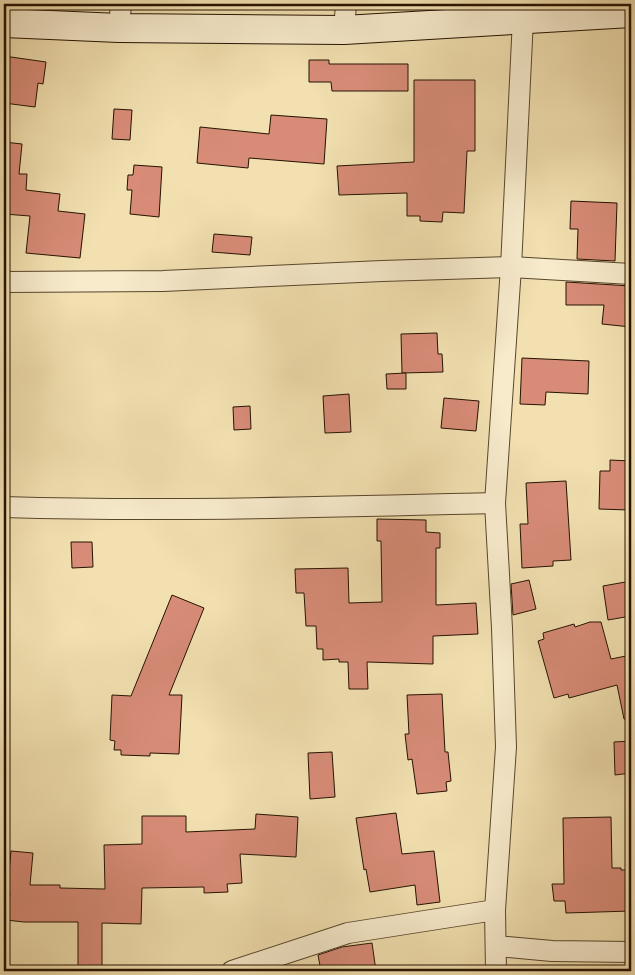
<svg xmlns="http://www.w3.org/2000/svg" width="635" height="975" viewBox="0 0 635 975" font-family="'IM FELL Great Primer',serif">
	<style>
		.building { fill: #d88c78; stroke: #241300 }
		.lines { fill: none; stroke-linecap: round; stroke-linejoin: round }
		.minor-casing { stroke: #58462c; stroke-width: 22 }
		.secondary-casing { stroke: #241300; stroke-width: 30 }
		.minor { stroke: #f7ebcc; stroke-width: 20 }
		.secondary { stroke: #f7ebcc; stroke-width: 28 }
	</style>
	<rect width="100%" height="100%" fill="#f2e0b0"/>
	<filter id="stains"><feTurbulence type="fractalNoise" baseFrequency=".004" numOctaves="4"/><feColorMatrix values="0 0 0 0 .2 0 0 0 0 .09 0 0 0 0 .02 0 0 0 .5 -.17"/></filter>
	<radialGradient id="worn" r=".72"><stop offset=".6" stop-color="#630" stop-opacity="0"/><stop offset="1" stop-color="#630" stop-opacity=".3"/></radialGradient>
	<g class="building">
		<polygon points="4,56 46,62 43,84 38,83 35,107 4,103"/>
		<polygon points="309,60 329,60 329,64 408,64 408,91 332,91 331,82 309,82"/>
		<polygon points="414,80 475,80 475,151 467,151 464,213 443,212 442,222 420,221 420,216 407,216 407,193 339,195 337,166 414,162"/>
		<polygon points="114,109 132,110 130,140 112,139"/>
		<polygon points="271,115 327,119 324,164 249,158 248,168 197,163 200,127 269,134"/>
		<polygon points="4,142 22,144 19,174 27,174 26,190 60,194 58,211 85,214 80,258 26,253 30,216 4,214"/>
		<polygon points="134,165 162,167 159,217 130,214 132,190 127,190 128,175 133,175"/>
		<polygon points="571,201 617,203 615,261 577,259 578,229 570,229"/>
		<polygon points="214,234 252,237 250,255 212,252"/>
		<polygon points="566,282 631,286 631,327 602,324 604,305 566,305"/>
		<polygon points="437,333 438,354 442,354 443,372 402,373 401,334"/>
		<polygon points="522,358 589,361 588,394 546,392 545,405 520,404"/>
		<polygon points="406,373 406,389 387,389 386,374"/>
		<polygon points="349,394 351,432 325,433 323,396"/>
		<polygon points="444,398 479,401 476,431 441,428"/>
		<polygon points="250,406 251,429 234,430 233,407"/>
		<polygon points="610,460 631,461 631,509 629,510 599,509 600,471 610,471"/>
		<polygon points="566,481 571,560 553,561 553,566 522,568 520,524 528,524 526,483"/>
		<polygon points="377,519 426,520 426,532 440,533 440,548 436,548 436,605 476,603 478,634 433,636 433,664 367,662 368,689 349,689 348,662 339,662 339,659 323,660 323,649 317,649 316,626 306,626 304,593 296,593 295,569 348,568 349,603 382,602 381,541 377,541"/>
		<polygon points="71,542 92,542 93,567 72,568"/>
		<polygon points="529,580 536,609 513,615 511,584"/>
		<polygon points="631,581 631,616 608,620 603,586"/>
		<polygon points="172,595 204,608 169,695 182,695 179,754 150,753 150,756 121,755 121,750 114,750 115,741 110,740 112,695 131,696"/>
		<polygon points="590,622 601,622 611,659 631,655 631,719 624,719 617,685 569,698 568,694 554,698 538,641 544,639 543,633 574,624 575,627"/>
		<polygon points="442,694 445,752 448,752 451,781 446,782 447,791 417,794 412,759 408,760 405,734 409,734 407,695"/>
		<polygon points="631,741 631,773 615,775 614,742"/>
		<polygon points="332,752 335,797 310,799 308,753"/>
		<polygon points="396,813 402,854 434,851 440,902 417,905 415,885 370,892 366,869 364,870 356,818"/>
		<polygon points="256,814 298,817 296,857 240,854 242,883 227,884 228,892 204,893 204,887 142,888 141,924 102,923 102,971 78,971 78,922 24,922 6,920 10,893 7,893 11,851 33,853 30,885 60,885 60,888 105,889 104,845 142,844 142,816 186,816 186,832 255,829"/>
		<polygon points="611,817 612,868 621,868 621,870 631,870 631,911 566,913 565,901 554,901 552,884 564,884 563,818"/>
		<polygon points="372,943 376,971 341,971 341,968 321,971 318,955 342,947"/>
	</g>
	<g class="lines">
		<g class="minor-casing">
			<g id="minor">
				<polyline points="119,28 121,4"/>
				<polyline points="344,30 346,4"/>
				<polyline points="4,282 163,281 382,271 511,267 631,274"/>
				<path d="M4 507C167 512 331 507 495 503"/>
				<polyline points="496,946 552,951 631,952"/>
				<polyline points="232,971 348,933 495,910"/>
				<polyline points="496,971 495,910 506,747 502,628 495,503 511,267 523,19"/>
			</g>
		</g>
		<g class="secondary-casing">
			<polyline id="secondary" points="4,23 119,28 344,30 631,13"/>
		</g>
		<use href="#minor" class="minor"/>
		<use href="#secondary" class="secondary"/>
	</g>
	<rect width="635" height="975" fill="none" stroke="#f2e0b0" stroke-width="20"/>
	<rect x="5" y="5" width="625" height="965" fill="none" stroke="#241300" stroke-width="2.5"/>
	<rect x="10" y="10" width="615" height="955" fill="none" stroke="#241300"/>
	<rect width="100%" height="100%" filter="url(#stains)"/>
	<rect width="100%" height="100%" fill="url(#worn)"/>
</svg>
